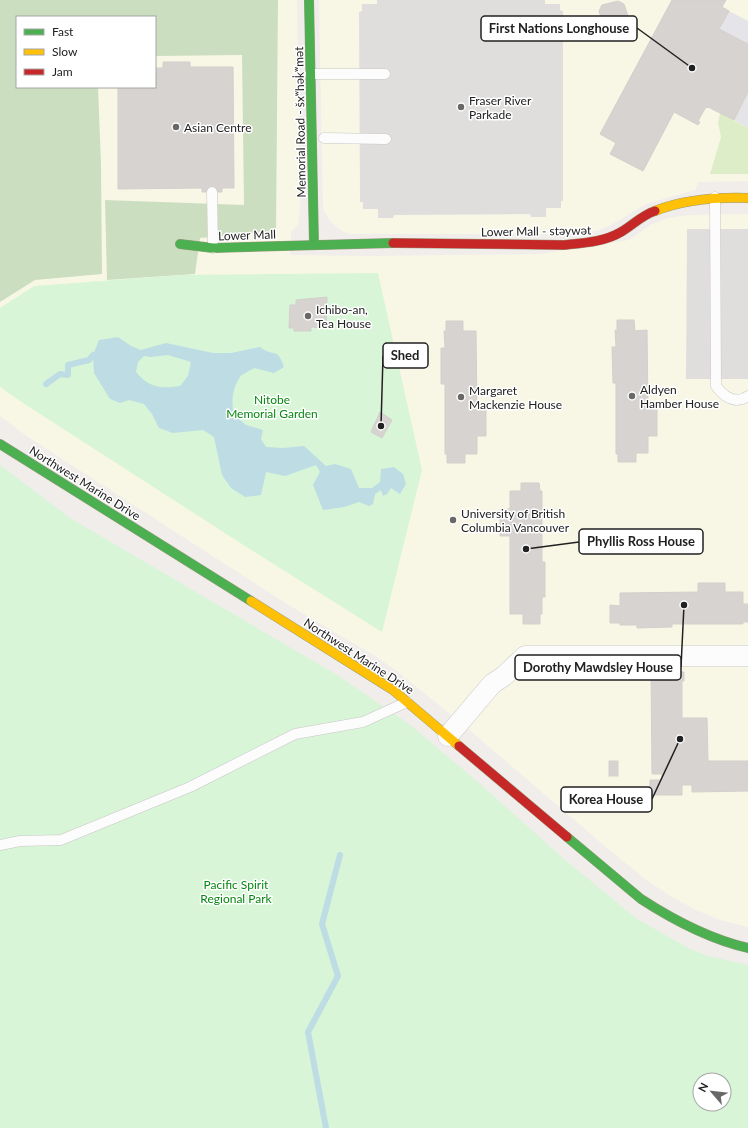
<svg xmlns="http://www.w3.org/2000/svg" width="748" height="1128" viewBox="0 0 748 1128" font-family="Lato,sans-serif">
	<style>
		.education { fill: #f8f7e6; fill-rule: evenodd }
		.grass { fill: #ddedc8 }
		.forest { fill: #cbdebf }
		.park { fill: #d8f5d7; fill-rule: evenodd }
		.parking { fill: #e0dedd }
		.plaza { fill: #e5e4e9 }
		.water { fill: #bddce4; fill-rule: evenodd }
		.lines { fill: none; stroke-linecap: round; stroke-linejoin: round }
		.stream { stroke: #bddce4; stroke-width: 6 }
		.building { fill: #d6d3d1; stroke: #d3cfcb }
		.lane-casing { stroke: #c8c7c6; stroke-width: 11 }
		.street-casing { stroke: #c8c7c6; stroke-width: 21 }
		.fast-casing { stroke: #999a80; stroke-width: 10 }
		.slow-casing { stroke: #999a80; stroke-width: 10 }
		.jam-casing { stroke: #999a80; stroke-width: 10 }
		.lane { stroke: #fdfcfc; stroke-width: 10 }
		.street { stroke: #fdfcfc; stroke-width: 20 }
		.fast { stroke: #4caf50; stroke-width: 9 }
		.slow { stroke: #ffc107; stroke-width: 9 }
		.jam { stroke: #c62828; stroke-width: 9 }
		.poi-dot { fill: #696867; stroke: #fff; stroke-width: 1.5 }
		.labels { text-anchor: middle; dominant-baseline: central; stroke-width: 3; stroke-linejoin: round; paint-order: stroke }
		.poi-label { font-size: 12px; fill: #212121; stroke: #fff; text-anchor: start }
		.street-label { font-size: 12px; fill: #212121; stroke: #fff }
		.park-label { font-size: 12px; fill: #078711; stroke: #fff }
		.leader { fill: none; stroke: #212121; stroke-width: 1.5 }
		.callout-dot { fill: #212121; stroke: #fff; stroke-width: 1.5 }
		.callout { fill: #fff; stroke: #212121; stroke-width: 1.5 }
		.callout-label { font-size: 13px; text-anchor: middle; font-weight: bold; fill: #212121 }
	</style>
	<rect width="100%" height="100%" fill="#f0edea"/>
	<g class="education">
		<path d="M0 0H297L300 211 298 225 291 232 290 255 373 256 540 254 629 240 652 224 668 218 689 215 748 214V927L720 920 696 910 670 896 645 879 607 848 460 722 398 672 375 656 287 604 28 437 0 416ZM17 17H155V87H17Z"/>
		<polygon points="319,0 748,0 748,181 699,182 695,190 646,204 611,225 596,231 565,234 350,234 342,231 331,222 323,210"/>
	</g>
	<polygon class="grass" points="720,113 748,128 748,174 710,174 721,137 718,123"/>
	<polygon class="forest" points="0,0 278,0 276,231 200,238 195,274 107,280 105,200 244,205 242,55 155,56 155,17 17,17 17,87 98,87 101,164 102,274 35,280 0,302"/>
	<g class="park">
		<polygon points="378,273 422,470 382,632 248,548 23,403 0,387 0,308 34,286 182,275"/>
		<path d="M0 465 70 518 337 675 409 724 478 782 564 859 637 919 690 949 708 956 748 965V1128H0ZM700 1080H724V1104H700Z"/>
	</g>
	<g class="parking">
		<polygon points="377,0 545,0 545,4 560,4 560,10 563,11 563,201 561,201 561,208 546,208 546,217 531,217 530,214 394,215 393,218 378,218 378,209 363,209 363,202 360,202 359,12 362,11 362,4 377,4"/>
		<polygon points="687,229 748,229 748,379 686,379"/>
	</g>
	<g class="plaza">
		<polygon points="729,11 748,21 748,44 719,29"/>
		<polygon points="748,92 748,128 734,120"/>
	</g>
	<path class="water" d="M118 337 131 346 141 350 166 343 213 353H231L260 347C274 358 277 346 284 367L274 373 254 368C250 371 243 373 240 377 232 389 231 402 234 415L246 425 263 430 261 439 266 447 283 448 304 446 326 466 335 464 351 469 359 488H372L380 482 381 469 394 467 403 474 406 484 400 494 391 488 387 494 383 496 381 490 375 494 373 504 369 506 359 502 344 507 323 510 313 485 320 472 316 465 285 476 266 472 261 495 245 497 231 488 222 475 214 437 203 430 173 433 159 428 152 414 144 404 129 400 120 403 110 399 94 373 93 355 99 340ZM168 355 191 362 188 376 180 386C161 389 149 388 136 372L138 362 144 356 150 357Z"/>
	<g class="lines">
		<g class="stream">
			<polyline points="46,384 60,374 68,375 68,365 89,360 93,355"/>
			<polyline points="326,1128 308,1032 338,976 322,924 340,855"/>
		</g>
	</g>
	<g class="building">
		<polygon points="672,0 726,0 722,7 729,11 719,29 748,44 748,92 734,120 708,107 707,108 706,107 698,121 700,122 698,125 674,112 643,171 610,154 616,143 600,134"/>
		<polygon points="618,1 624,4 629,19 626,25 610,30 604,27 599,11 602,5"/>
		<polygon points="163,62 190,62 190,67 233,67 234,188 222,188 222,192 202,192 202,188 118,189 118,87 155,87 155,68 163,68"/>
		<polygon points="327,297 326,328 311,327 311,331 294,331 294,328 289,328 290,305 296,305 296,300"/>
		<polygon points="617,320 634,320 635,331 647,330 648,409 657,408 657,436 648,436 648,453 636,453 636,462 618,462 618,454 616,454 616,383 613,383 612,347 616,347 615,330 617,331"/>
		<polygon points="446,321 463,321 463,331 476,331 477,409 486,409 486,436 477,436 477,454 465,454 465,463 447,463 447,454 445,454 445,384 441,384 441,348 445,348 444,331 446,331"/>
		<polygon points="380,412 392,420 382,438 371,432"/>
		<polygon points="521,483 539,483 540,491 542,491 542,562 545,562 545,597 542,597 542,614 540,614 540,624 523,624 523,614 510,614 510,536 500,536 500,509 510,509 510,491 521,491"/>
		<polygon points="698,583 725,583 725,592 743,592 743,604 748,604 748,622 743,622 743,624 672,624 672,627 637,628 637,625 620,625 620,623 610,623 610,605 620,606 620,593 698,592"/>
		<polygon points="651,672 684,672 684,681 682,681 682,718 707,718 708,761 748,761 748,791 692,792 692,785 682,785 682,795 650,795 650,780 662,780 662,774 652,774"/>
		<rect x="609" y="761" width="9" height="15"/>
	</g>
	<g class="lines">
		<g class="lane-casing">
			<g id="lane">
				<polyline points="310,74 385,74"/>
				<polyline points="324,138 386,139"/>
				<polyline points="212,192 213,248"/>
				<path d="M715 197 716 386C724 397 735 405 748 396"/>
				<polyline points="0,845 20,841 61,840 190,787 295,734 363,722 407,702"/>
			</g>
		</g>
		<g class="street-casing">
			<polyline id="street" points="448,736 492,684 504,676 525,656 748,656"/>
		</g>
		<g class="fast-casing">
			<g id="fast">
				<polyline points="309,0 314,244"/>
				<polyline points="180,244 213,248 393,243"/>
				<polyline points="0,444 251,601"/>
				<path d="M567 837 641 899C675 921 709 939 748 948"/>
			</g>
		</g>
		<g class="slow-casing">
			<g id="slow">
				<path d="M655 211C685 199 716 197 748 198"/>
				<polyline points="251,601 393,690 459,746"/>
			</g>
		</g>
		<g class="jam-casing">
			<g id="jam">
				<path d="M393 243 564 245C583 243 604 242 621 232 633 225 642 215 655 211"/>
				<polyline points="459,746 567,837"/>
			</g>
		</g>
		<use href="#lane" class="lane"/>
		<use href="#street" class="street"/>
		<use href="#fast" class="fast"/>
		<use href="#slow" class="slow"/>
		<use href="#jam" class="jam"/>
	</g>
	<g class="poi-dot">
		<circle cx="461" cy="107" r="4"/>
		<circle cx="176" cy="127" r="4"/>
		<circle cx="308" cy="316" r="4"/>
		<circle cx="632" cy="396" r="4"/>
		<circle cx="461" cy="397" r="4"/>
		<circle cx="453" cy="520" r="4"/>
	</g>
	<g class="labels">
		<g class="poi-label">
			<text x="469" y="100">Fraser River<tspan x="469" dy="14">Parkade</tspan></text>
			<text x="184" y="127">Asian Centre</text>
			<text x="316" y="309">Ichibo-an,<tspan x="316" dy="14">Tea House</tspan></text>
			<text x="640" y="389">Aldyen<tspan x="640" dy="14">Hamber House</tspan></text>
			<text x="469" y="390">Margaret<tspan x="469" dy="14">Mackenzie House</tspan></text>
			<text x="461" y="513">University of British<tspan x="461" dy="14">Columbia Vancouver</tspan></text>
		</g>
		<g class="street-label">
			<text transform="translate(300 122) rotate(-91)">Memorial Road - šxʷhək̓ʷmət</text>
			<text transform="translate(536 231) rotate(-1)">Lower Mall - stəywət</text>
			<text transform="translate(247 235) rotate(-2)">Lower Mall</text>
			<text transform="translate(85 483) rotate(32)">Northwest Marine Drive</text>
			<text transform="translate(359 656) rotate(33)">Northwest Marine Drive</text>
		</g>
		<g class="park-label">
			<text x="272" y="399">Nitobe<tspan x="272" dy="14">Memorial Garden</tspan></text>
			<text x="236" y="884">Pacific Spirit<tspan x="236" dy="14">Regional Park</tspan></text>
		</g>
	</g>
	<path class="leader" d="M692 68L637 28M381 426L383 356M526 549L579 542M684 605L681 667M680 739L652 799"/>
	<g class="callout-dot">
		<circle cx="692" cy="68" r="4"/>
		<circle cx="381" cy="426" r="4"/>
		<circle cx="526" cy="549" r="4"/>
		<circle cx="684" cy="605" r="4"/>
		<circle cx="680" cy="739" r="4"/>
	</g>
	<g class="callout">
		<rect x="481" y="16" width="156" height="25" rx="4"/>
		<rect x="383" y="343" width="45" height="25" rx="4"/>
		<rect x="579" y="529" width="124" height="25" rx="4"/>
		<rect x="515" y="655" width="166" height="25" rx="4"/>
		<rect x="561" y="787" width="91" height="25" rx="4"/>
	</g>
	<g class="callout-label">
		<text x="559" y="33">First Nations Longhouse</text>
		<text x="405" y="360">Shed</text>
		<text x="641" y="546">Phyllis Ross House</text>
		<text x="598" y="672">Dorothy Mawdsley House</text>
		<text x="606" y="804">Korea House</text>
	</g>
	<rect x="16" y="16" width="140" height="72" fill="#ffffff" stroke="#a6a6a6"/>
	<rect x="24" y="29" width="20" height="6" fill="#4caf50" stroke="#a6a6a6"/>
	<text x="52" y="36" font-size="12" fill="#212121">Fast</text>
	<rect x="24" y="49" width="20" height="6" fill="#ffc107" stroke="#a6a6a6"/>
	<text x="52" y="56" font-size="12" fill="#212121">Slow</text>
	<rect x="24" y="69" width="20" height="6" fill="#c62828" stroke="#a6a6a6"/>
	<text x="52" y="76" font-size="12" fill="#212121">Jam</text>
	<g transform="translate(712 1092) rotate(298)"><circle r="19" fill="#ffffff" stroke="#a6a6a6"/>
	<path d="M0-3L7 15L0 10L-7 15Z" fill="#696867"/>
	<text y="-6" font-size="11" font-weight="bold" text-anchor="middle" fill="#212121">N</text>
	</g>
</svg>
